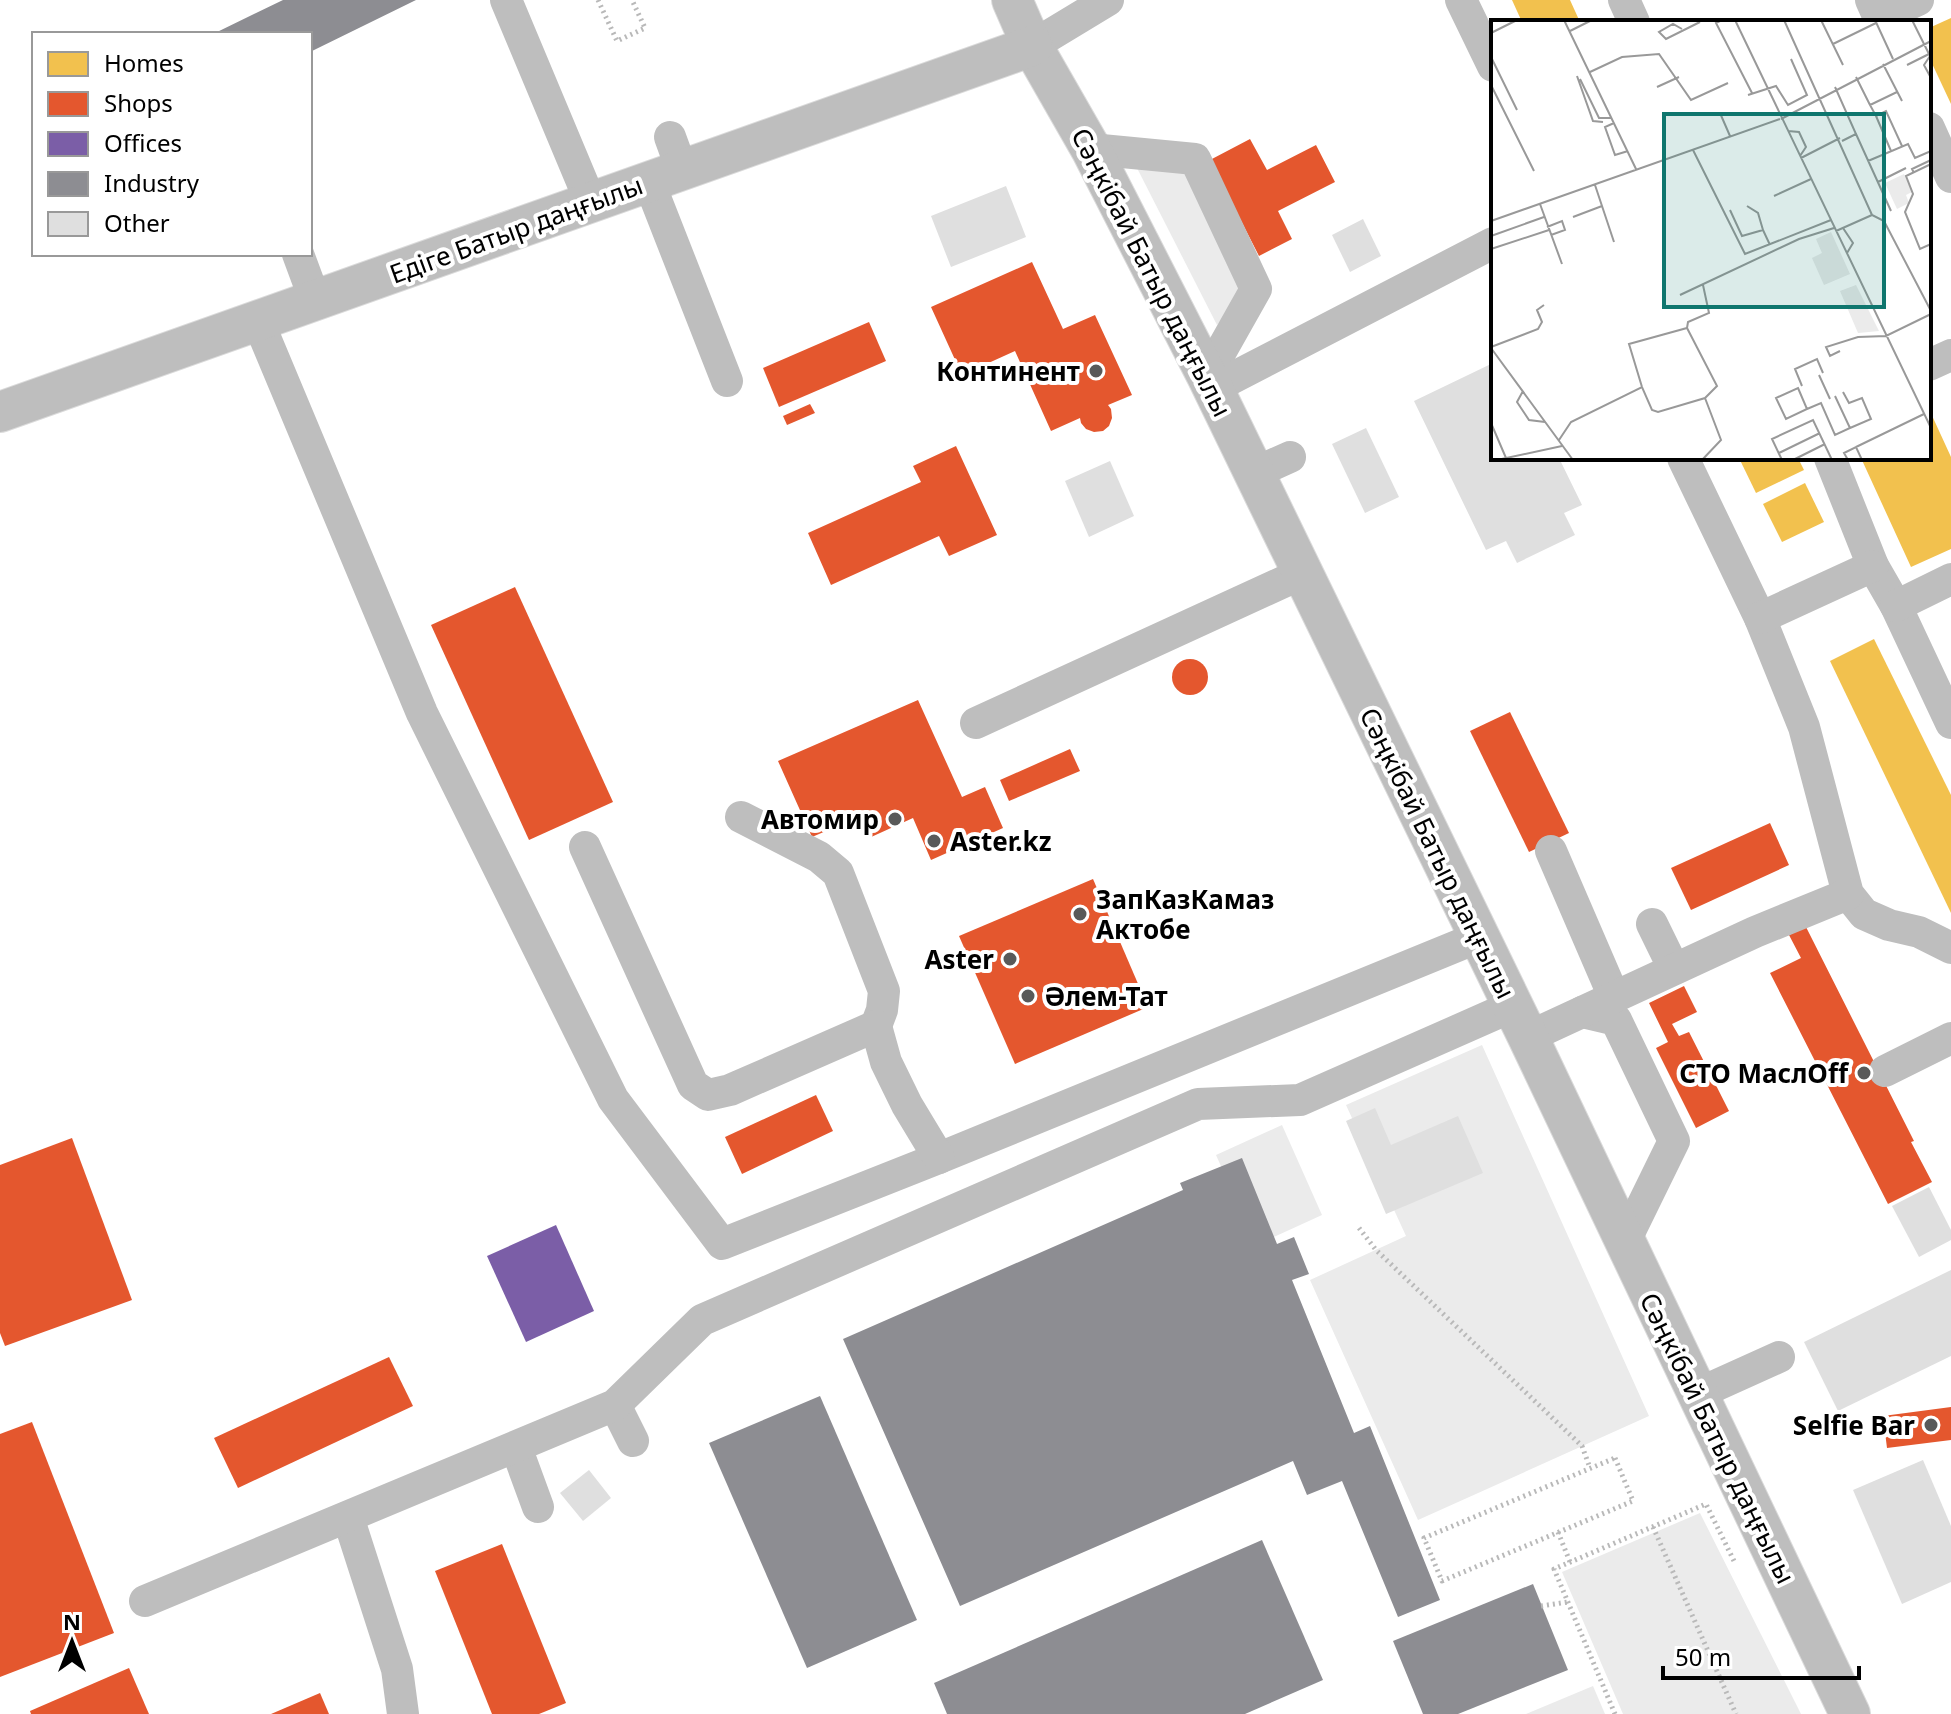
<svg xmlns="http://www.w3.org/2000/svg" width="1951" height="1714" viewBox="0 0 1951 1714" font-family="'Noto Sans',sans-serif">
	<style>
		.green { fill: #ebebeb }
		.homes { fill: #f2c14e }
		.shops { fill: #e4572e }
		.offices { fill: #7b5ea7 }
		.industry { fill: #8d8d92 }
		.building { fill: #dfdfdf }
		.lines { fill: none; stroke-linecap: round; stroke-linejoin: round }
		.major-casing { stroke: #dbdbdb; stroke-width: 42 }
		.path { stroke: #b9b9b9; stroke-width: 5; stroke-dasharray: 2 4; stroke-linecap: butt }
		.minor { stroke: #bebebe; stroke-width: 32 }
		.major { stroke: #bebebe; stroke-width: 40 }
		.poi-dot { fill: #595959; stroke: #fff; stroke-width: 3 }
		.labels { text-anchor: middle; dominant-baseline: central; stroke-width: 8; stroke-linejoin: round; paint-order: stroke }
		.street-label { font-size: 26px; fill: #000; stroke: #fff }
		.poi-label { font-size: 26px; font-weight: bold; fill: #000; stroke: #fff; text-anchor: end }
		.inset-road { fill: none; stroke: #999; stroke-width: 2 }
		.view { fill: #0f766e; fill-opacity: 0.15; stroke: #0f766e; stroke-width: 4 }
		.inset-edge { fill: none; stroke: #000; stroke-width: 4 }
	</style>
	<rect width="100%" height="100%" fill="#fff"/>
	<g class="green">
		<polygon points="1137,168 1187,169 1244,291 1217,325"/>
		<polygon points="1482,1045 1649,1416 1418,1520 1310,1280 1406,1236 1346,1105"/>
		<polygon points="1282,1125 1322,1215 1256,1245 1216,1155"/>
		<polygon points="1700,1513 1801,1714 1623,1714 1562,1572"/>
		<polygon points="1593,1686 1605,1714 1526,1714"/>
	</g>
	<g class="homes">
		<polygon points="1512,0 1570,0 1580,22 1522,22"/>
		<polygon points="1951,18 1951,104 1929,57 1929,28"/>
		<polygon points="1929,409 1951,457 1951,549 1911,567 1861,458 1929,458"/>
		<polygon points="1739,458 1798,458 1804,470 1756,493"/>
		<polygon points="1805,483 1824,522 1782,542 1763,504"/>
		<polygon points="1874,639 1951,795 1951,913 1830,661"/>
	</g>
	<g class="shops">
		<polygon points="1250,139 1267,170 1316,145 1335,182 1278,211 1292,239 1259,256 1210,160"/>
		<polygon points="1032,262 1063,329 1095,315 1132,395 1108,405 1111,409 1112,418 1109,426 1103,431 1094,432 1086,429 1081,423 1080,418 1051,431 1015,351 962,375 931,307"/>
		<polygon points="869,322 886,361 779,407 763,368"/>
		<polygon points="810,404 815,413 787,425 783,416"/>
		<polygon points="956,446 997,535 949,556 939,536 831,585 808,533 921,482 913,466"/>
		<polygon points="515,587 613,802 529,840 431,625"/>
		<circle cx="1190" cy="677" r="18"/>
		<polygon points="918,700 962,797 985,787 1003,828 931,860 913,818 869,838 859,817 812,837 778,761"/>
		<polygon points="1510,712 1569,833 1529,852 1470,731"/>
		<polygon points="1070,749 1080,771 1009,801 1000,780"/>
		<polygon points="1770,823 1789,865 1691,910 1671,868"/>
		<polygon points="1093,879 1148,1007 1015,1064 959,936"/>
		<polygon points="1806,927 1914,1141 1911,1142 1932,1182 1888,1204 1770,973 1801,958 1789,935"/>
		<polygon points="1684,986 1697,1012 1672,1024 1679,1036 1689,1032 1729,1111 1696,1128 1656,1048 1668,1042 1649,1003"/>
		<polygon points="816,1095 833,1131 742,1174 725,1137"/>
		<polygon points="72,1138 132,1300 5,1346 0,1333 0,1165"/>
		<polygon points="389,1357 413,1406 238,1488 214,1438"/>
		<polygon points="1951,1407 1951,1440 1887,1448 1883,1416"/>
		<polygon points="32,1422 114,1633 0,1677 0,1434"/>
		<polygon points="502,1544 566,1703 539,1714 492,1714 435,1571"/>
		<polygon points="129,1668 149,1714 31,1714 30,1711"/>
		<polygon points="320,1693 329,1714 271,1714"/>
	</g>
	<polygon class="offices" points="556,1225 594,1311 526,1342 487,1256"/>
	<g class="industry">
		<polygon points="283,0 416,0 310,52 310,34 213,34"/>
		<polygon points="1242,1158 1277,1244 1294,1237 1309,1274 1292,1280 1354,1433 1370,1426 1440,1600 1398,1617 1342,1481 1307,1495 1293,1461 960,1606 843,1339 1183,1190 1180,1183"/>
		<polygon points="820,1396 917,1620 807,1668 709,1443"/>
		<polygon points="1262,1540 1323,1680 1245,1714 947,1714 934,1683"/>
		<polygon points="1533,1584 1568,1670 1458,1714 1423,1714 1393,1641"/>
	</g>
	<g class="building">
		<polygon points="1006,186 1026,237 951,267 931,216"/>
		<polygon points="1363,219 1381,256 1350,272 1332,235"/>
		<polygon points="1493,363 1493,458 1559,458 1582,505 1564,513 1575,535 1517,563 1506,541 1486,550 1414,401"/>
		<polygon points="1366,428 1399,497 1365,513 1332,444"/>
		<polygon points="1110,461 1134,516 1089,537 1065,481"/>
		<polygon points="1375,1108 1391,1145 1458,1116 1483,1173 1386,1214 1346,1121"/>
		<polygon points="1929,1187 1951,1230 1951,1240 1919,1257 1892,1206"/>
		<polygon points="1951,1270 1951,1356 1838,1411 1804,1342"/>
		<polygon points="1923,1460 1951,1526 1951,1582 1902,1604 1853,1490"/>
		<polygon points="589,1470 611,1498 583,1521 560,1493"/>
	</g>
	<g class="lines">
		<g class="major-casing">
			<g id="major">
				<polyline points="1012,0 1032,46 1091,149 1207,376 1528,1037 1850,1714"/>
				<polyline points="0,412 1032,46"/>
			</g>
		</g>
		<g class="path">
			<polyline points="598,0 617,41 645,28 632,0"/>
			<polyline points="1359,1228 1376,1250 1582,1446 1590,1468"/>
			<polygon points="1615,1458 1633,1501 1442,1581 1424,1538"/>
			<polyline points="1653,1527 1736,1714"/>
			<polyline points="1558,1532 1570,1562"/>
			<polyline points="1541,1606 1568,1602"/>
			<polyline points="1615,1714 1554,1569 1706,1504 1734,1561"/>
		</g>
		<g class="minor">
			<polyline points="506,0 591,203"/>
			<polyline points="1461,0 1493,66"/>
			<polyline points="1624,0 1634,22"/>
			<polyline points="1871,0 1879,18 1918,0"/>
			<polyline points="1032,46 1108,0"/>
			<polyline points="1929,128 1951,177"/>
			<polyline points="670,137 682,170"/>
			<polyline points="1091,149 1195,159 1256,289 1207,376"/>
			<polyline points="649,182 727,381"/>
			<polyline points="298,254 315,300"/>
			<polyline points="258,321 422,713 613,1099 722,1244 939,1158 1479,937"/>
			<polyline points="1929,365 1951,355"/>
			<polyline points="1213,388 1493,243"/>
			<polyline points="1683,458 1760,618 1804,727 1848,894 1864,914 1889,925 1919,932 1951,948"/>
			<polyline points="1830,458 1873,566 1896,606 1951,723"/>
			<polyline points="1254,473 1290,457"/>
			<polyline points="1896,606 1951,579"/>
			<polyline points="1760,618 1873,566"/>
			<polyline points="976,723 1303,573"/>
			<polyline points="741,817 819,857 838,873 884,991 882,1010 876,1026"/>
			<polyline points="585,847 693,1085 708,1095 730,1090 876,1026 886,1062 907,1105 939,1158"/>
			<polyline points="1551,851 1614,997"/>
			<polyline points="1652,924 1674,969"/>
			<polyline points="1582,1012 1616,1020 1674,1141 1625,1241"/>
			<polyline points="1528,1037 1755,932 1848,894"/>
			<polyline points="1885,1071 1951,1038"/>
			<polyline points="1697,1394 1779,1357"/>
			<polyline points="615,1405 633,1441"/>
			<polyline points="516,1447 538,1507"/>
			<polyline points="348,1517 397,1669 403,1714"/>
			<polyline points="145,1601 615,1405 702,1320 1198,1104 1300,1100 1513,1006"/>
		</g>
		<use href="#major" class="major"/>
	</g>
	<g class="poi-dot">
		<circle cx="1096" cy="371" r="8"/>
		<circle cx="895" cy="819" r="8"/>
		<circle cx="934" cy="841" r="8"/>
		<circle cx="1080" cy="914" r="8"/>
		<circle cx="1010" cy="959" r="8"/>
		<circle cx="1028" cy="996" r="8"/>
		<circle cx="1864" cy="1073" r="8"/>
		<circle cx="1931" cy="1425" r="8"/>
	</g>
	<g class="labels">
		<g class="street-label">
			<text transform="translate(516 229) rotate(-20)">Едіге Батыр даңғылы</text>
			<text transform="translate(1152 272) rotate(63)">Сәңкібай Батыр даңғылы</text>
			<text transform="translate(1438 853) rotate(64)">Сәңкібай Батыр даңғылы</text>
			<text transform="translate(1718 1438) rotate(64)">Сәңкібай Батыр даңғылы</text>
		</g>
		<g class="poi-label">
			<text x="1080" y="371">Континент</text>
			<text x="879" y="819">Автомир</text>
			<text x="950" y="841" text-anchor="start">Aster.kz</text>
			<text x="1096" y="899" text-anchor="start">ЗапКазКамаз<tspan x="1096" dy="30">Актобе</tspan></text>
			<text x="994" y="959">Aster</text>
			<text x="1044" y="996" text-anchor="start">Әлем-Тат</text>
			<text x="1848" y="1073">СТО МаслOff</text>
			<text x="1915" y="1425">Selfie Bar</text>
		</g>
	</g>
	<g transform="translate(1491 20)">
		<rect width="440" height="440" fill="#fff"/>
		<path d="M413 154 421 172 415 175 418 183 406 189 394 163ZM340 212 359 254 333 265 321 238 331 233 325 219ZM365 265 388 311 367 313 349 271Z" fill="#ebebeb"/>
		<path class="inset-road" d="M73 0 145 149M231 0 225 3 261 73M244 0 440 408M293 0 381 195 393 201 440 291M330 0 352 45M384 0 402 39M421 0 440 38M191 9 182 4 168 12 175 19 209 2M79 11 101 0M0 13 26 0M342 24 385 3M439 36 433 45 440 58M0 37 26 90M392 44 411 81M416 45 438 34M99 52 131 37 168 34 200 80 237 63M86 56 102 101 112 102M365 57 379 85M89 59 108 98H121M0 65 43 151M166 67 188 57M344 67 365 114 351 121M406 72 379 85 385 96 395 91 411 126M257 75 285 66 297 85 316 75 300 39M229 93 239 116M385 96 400 131M290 99 440 21M123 103 114 107 124 135 137 131M297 111 308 112 315 127 309 136M365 114 400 191M202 130 254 234 340 200M310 138 349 118M377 141 417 124 424 138 440 131M440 144 415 156 422 174 414 192 429 229 440 224M423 153 421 149 440 140M387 162 415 148M104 165 123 222M283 176 320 159M49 184 71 244M256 186 267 193 272 210M239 190 251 216 272 210 279 225M82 197 111 186M0 201 289 99M56 207 71 201 74 210 60 215M352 208 362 223 356 233M345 211 381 195M0 216 53 197M0 229 58 210M189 275 308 219 343 208M196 308 197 302 218 293 212 265M0 327 47 309 51 302 46 290 53 285M0 328 82 440M349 331 339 336 335 327 367 317 395 316 440 294M328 355 339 379M311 366 304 349 326 339 332 353M307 368 316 389 295 399 285 378ZM32 371 26 382 38 400 54 402M352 372 358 383 371 378 380 399 359 408M316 389 330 383 344 415 359 408 344 376M0 403 15 438M68 420 80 402 151 367 161 390 167 392 214 378 226 366 196 308 138 324 151 367M365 427 433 394M288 433 329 413M6 440 71 426M211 440 230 420 214 378M291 440 281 419 322 400 341 440M302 440 334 424M357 440 353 433 365 427 371 440"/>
		<path class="view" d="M173 94H393V287H173Z"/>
		<rect width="440" height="440" class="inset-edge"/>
	</g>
	<rect x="32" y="32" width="280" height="224" fill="#ffffff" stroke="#999999" stroke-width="2"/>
	<rect x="48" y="52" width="40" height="24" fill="#f2c14e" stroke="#999999" stroke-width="2"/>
	<text x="104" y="72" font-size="24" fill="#000000">Homes</text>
	<rect x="48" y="92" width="40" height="24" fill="#e4572e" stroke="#999999" stroke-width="2"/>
	<text x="104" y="112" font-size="24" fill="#000000">Shops</text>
	<rect x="48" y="132" width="40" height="24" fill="#7b5ea7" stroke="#999999" stroke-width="2"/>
	<text x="104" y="152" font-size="24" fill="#000000">Offices</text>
	<rect x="48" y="172" width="40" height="24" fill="#8d8d92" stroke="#999999" stroke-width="2"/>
	<text x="104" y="192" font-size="24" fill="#000000">Industry</text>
	<rect x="48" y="212" width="40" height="24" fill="#dfdfdf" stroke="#999999" stroke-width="2"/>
	<text x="104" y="232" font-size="24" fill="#000000">Other</text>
	<g transform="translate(72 1642)" stroke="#ffffff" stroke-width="6" paint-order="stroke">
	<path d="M0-6L14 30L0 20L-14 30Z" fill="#000000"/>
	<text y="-12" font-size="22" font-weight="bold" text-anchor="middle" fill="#000000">N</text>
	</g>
	<path d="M1663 1666v12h196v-12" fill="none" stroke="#000000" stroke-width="4"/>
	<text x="1675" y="1666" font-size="24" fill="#000000" stroke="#ffffff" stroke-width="6" paint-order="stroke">50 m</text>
</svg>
